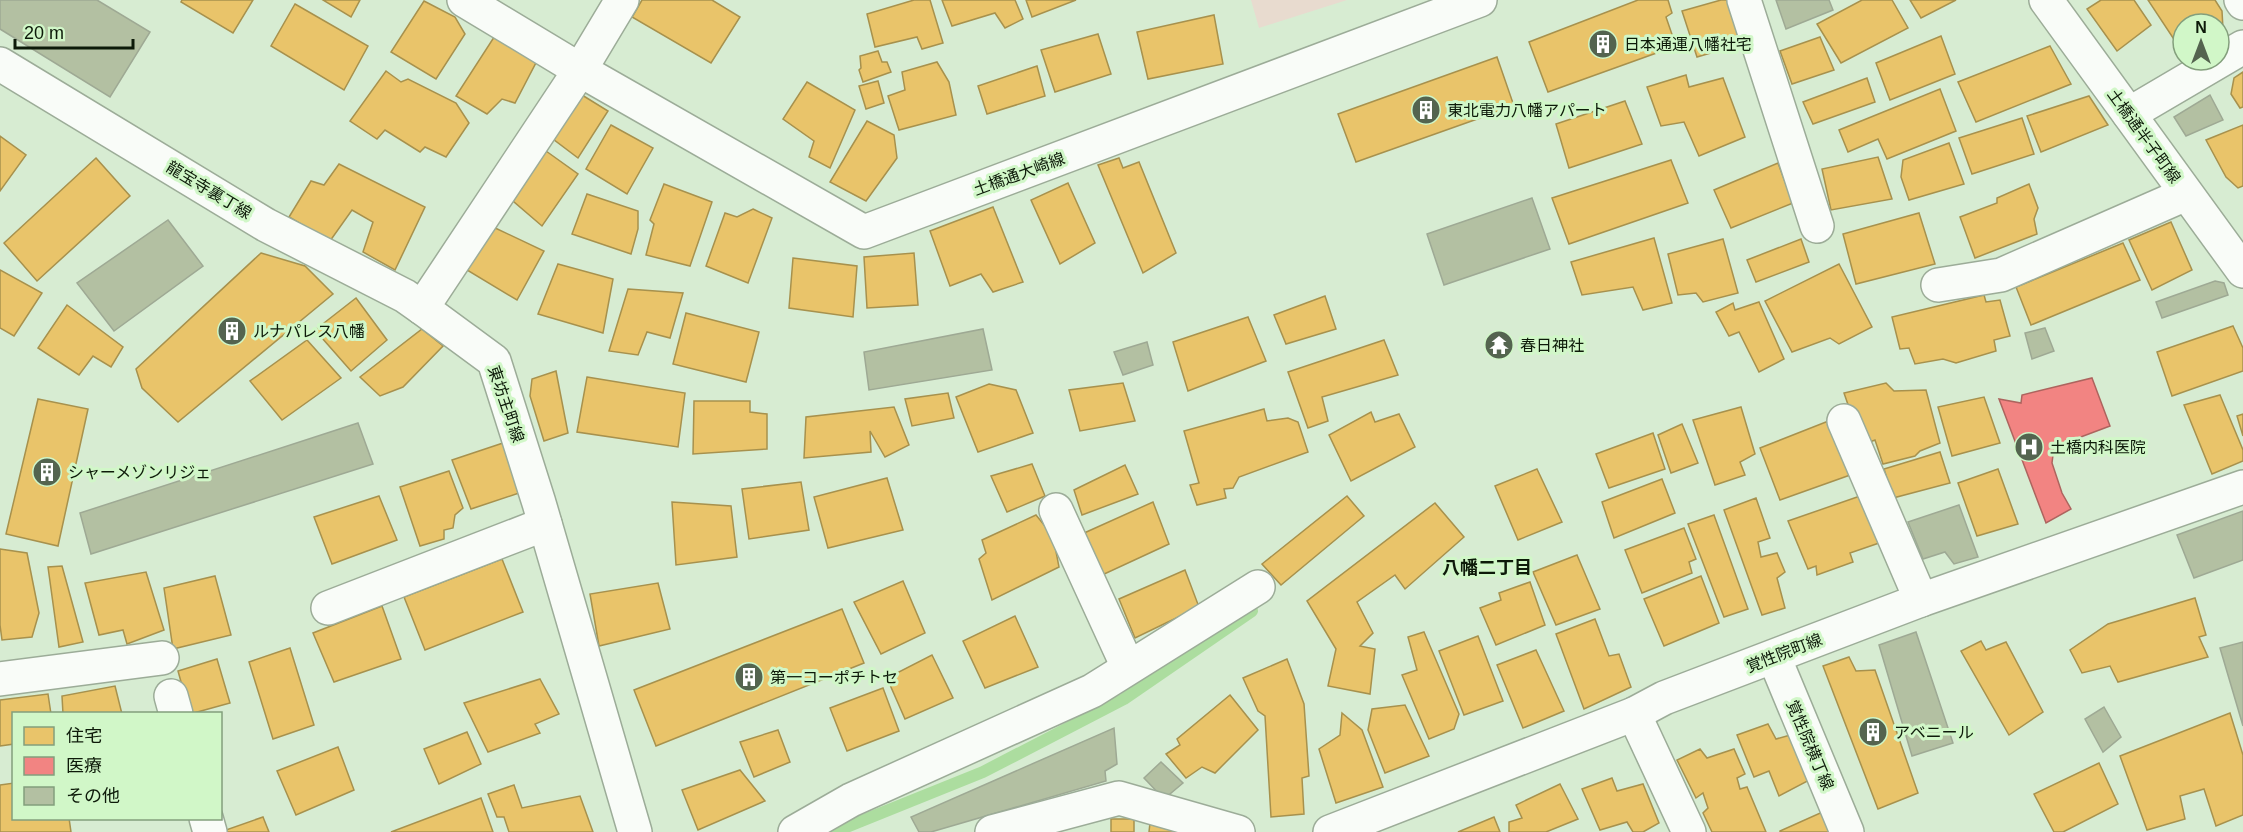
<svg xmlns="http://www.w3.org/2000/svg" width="2243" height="832" viewBox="0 0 2243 832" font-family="Arial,'Noto Sans JP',sans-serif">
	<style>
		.green { fill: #e8dbcf }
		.homes { fill: #e9c46a; stroke: #a7914d; stroke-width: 1.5 }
		.health { fill: #f28482; stroke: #ad645e; stroke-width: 1.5 }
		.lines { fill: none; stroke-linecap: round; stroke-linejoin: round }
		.stream { stroke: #acdd9f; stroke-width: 12 }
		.building { fill: #b3c0a2; stroke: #9ea994; stroke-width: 1.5 }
		.minor-casing { stroke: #9cac98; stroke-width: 36 }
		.minor { stroke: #f9fcf8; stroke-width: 33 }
		.labels { text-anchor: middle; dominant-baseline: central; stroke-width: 6; stroke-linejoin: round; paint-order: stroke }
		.poi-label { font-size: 16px; fill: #0d1a09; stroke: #d1f7c8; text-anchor: start }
		.street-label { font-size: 16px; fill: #0d1a09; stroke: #d1f7c8 }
		.neighbourhood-label { font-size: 18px; font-weight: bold; fill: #0d1a09; stroke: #d1f7c8 }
	</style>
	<rect width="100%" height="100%" fill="#d7ecd2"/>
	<polygon class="green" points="1251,0 1347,0 1259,28"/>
	<g class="homes">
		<polygon points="182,0 253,0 233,33 181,2"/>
		<polygon points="323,0 360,0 351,17"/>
		<polygon points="642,0 712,0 740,17 711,63 632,17"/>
		<polygon points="914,0 930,0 943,43 922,49 917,37 875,47 867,14"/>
		<polygon points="942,0 1015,0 1023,19 1005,28 995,13 952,26"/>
		<polygon points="1026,0 1076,0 1032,17"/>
		<polygon points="1638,0 1668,0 1672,13 1666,17 1676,46 1548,92 1529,42"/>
		<polygon points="1721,0 1728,0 1741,44 1697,57 1682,11"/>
		<polygon points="1862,0 1892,0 1908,28 1841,63 1817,24"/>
		<polygon points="1910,0 1956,0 1921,18"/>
		<polygon points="2101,0 2134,0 2151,25 2117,51 2087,9"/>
		<polygon points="2148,0 2215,0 2222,11 2223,29 2219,31 2219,24 2183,24 2183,53"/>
		<polygon points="424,1 455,17 465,34 436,79 391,52"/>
		<polygon points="295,4 368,46 344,90 271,46"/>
		<polygon points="1214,15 1223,64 1148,79 1137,32"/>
		<polygon points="498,31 540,55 515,103 502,99 487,114 456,96"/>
		<polygon points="1098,34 1111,74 1055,92 1041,50"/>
		<polygon points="1941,36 1955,74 1890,100 1876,63"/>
		<polygon points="1820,37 1834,70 1792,84 1780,51"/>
		<polygon points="2050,46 2071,84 1976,122 1958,82"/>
		<polygon points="878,51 882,62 887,62 891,72 863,82 859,70 861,68 860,56"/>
		<polygon points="1497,57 1514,106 1356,162 1338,114"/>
		<polygon points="937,62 949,82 956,115 899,130 888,96 905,90 902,72"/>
		<polygon points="1037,66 1045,96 987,114 978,86"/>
		<polygon points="386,71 401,82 408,79 456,103 469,123 446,157 425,147 420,152 385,130 377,139 350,121"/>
		<polygon points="2243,72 2243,107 2240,108 2231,94 2234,78"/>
		<polygon points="1686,75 1689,87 1723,78 1745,137 1699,156 1684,122 1661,126 1647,87"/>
		<polygon points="1867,78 1875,102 1813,124 1803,102"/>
		<polygon points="878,81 884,103 866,109 859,86"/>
		<polygon points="807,82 855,110 830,168 809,157 814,141 783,119"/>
		<polygon points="1940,89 1956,131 1887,159 1878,139 1848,152 1839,130"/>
		<polygon points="582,95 608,111 578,158 553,139"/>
		<polygon points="2089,96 2108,125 2041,152 2027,116"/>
		<polygon points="1625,101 1642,144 1569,168 1556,124"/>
		<polygon points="2022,118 2034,154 1972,174 1959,138"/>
		<polygon points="867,121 894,135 897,158 866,201 830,182"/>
		<polygon points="611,125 653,148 627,194 586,169"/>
		<polygon points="2243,125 2243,186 2238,188 2226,177 2206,140"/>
		<polygon points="0,136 26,155 0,191"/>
		<polygon points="1949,143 1964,184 1909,200 1901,177 1903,160"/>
		<polygon points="546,151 578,174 542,226 513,201"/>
		<polygon points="1878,157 1892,199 1831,210 1822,169"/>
		<polygon points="96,158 130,196 37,281 4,243"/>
		<polygon points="1119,158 1123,168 1139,162 1176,253 1143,273 1098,165"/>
		<polygon points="1671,160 1688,203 1569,244 1552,198"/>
		<polygon points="1778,163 1793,203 1731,228 1714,190"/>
		<polygon points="339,164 425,207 395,270 363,252 373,222 352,210 330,241 289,217 311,181 324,185"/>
		<polygon points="1068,183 1095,243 1060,264 1031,200"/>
		<polygon points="664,184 712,202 690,266 646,255 654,224 650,220"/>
		<polygon points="2029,184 2038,208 2034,219 2037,234 1975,258 1960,217 1997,203 1997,198"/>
		<polygon points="587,194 638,211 638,229 631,254 572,234"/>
		<polygon points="993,207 1023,282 993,292 981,274 950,286 930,231"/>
		<polygon points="753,209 772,218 748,283 706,266 725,213 737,217"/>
		<polygon points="1919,213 1935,264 1856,284 1843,234"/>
		<polygon points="2171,222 2192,270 2152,290 2129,240"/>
		<polygon points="491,226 544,251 517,300 467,270"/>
		<polygon points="1654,238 1672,303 1643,310 1633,287 1582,295 1571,262"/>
		<polygon points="1723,239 1738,293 1703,302 1696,293 1678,295 1668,254"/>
		<polygon points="1801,239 1809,262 1756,282 1747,260"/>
		<polygon points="2123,243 2140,280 2031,325 2016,287"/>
		<polygon points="261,253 305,266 333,294 178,422 142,388 136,369"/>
		<polygon points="914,253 918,305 867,308 864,257"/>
		<polygon points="793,258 857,266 853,317 789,308"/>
		<polygon points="558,264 613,279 603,333 538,314"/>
		<polygon points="1839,264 1872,327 1839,344 1830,338 1792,352 1765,301"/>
		<polygon points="0,270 42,293 14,336 0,328"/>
		<polygon points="628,289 683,293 670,338 647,332 638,355 609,351"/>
		<polygon points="1984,295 1986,302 2000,300 2010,336 1994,340 1996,351 1956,363 1943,359 1915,364 1909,348 1900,349 1892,317"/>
		<polygon points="1325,296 1336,329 1286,344 1274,315"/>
		<polygon points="356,298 387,340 351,371 315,330"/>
		<polygon points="1759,302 1784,359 1759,372 1739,332 1729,336 1716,312 1733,303 1735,310"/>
		<polygon points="67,305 123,347 111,367 93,356 79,375 38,348"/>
		<polygon points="686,313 759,332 746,382 673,364"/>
		<polygon points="1248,317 1266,361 1188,391 1173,342"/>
		<polygon points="2233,326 2243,348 2243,371 2172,396 2157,352"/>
		<polygon points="422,329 443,346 403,387 380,396 360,377"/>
		<polygon points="307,340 341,378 282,420 250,381"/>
		<polygon points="1384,340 1398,375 1322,397 1328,421 1308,428 1288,372"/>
		<polygon points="556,371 568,433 544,441 530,396 532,379"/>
		<polygon points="587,377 685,393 678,447 577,432"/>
		<polygon points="1123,383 1135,421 1080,431 1069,390"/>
		<polygon points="1886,383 1894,391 1926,390 1940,443 1920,451 1915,456 1883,464 1875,440 1862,445 1844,393"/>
		<polygon points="989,384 1016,390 1033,433 978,452 956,397"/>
		<polygon points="948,393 954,418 912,426 905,399"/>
		<polygon points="2220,395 2243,450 2243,461 2212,474 2184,405"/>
		<polygon points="1984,397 2000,443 1952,456 1938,407"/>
		<polygon points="38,399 88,409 58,546 6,534"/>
		<polygon points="694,401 750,401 750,412 767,414 767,449 693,454"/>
		<polygon points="894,407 909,445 885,457 870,431 871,452 804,458 806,417"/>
		<polygon points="1741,407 1755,454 1740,462 1745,475 1715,485 1693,420"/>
		<polygon points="1264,409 1267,421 1288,418 1298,422 1308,452 1239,477 1233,488 1224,489 1226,498 1197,505 1190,485 1199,483 1184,431"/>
		<polygon points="1371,412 1375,422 1399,414 1415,447 1351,481 1329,435"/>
		<polygon points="2243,414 2243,436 2237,416"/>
		<polygon points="1831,420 1853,474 1780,500 1760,448"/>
		<polygon points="1682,424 1698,463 1671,473 1658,435"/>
		<polygon points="1653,433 1665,469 1609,488 1596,454"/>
		<polygon points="503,443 519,493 471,509 452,460"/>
		<polygon points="1940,452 1950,483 1893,498 1884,469"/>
		<polygon points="1032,464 1045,496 1007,512 991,476"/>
		<polygon points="1125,465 1138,494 1082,515 1074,490"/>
		<polygon points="1537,469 1562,522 1518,540 1495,486"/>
		<polygon points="1998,469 2018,524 1977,536 1958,483"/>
		<polygon points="449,471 463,508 455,515 453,528 444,530 444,539 420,546 400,487"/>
		<polygon points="887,478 903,530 828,548 814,497"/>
		<polygon points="1662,479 1675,513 1614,538 1602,502"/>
		<polygon points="801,482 809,530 749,539 742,489"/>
		<polygon points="1863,495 1882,542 1850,553 1853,562 1817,575 1816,566 1808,569 1788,521"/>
		<polygon points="379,496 397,540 332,564 314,517"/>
		<polygon points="1347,496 1364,516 1281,585 1262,564"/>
		<polygon points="1756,498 1770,538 1758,542 1761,557 1777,553 1785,572 1777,578 1785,608 1762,615 1724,510"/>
		<polygon points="672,502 731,506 737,557 676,565"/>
		<polygon points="1153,502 1169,544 1100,576 1082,534"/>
		<polygon points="1435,503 1464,537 1405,589 1395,575 1357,602 1373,633 1360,646 1375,649 1370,694 1328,686 1336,649 1307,601"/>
		<polygon points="1036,515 1053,536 1059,567 992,600 979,559 986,553 982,540"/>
		<polygon points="1714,515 1748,609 1724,617 1688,524"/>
		<polygon points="1684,528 1696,559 1689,562 1692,573 1642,593 1625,550"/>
		<polygon points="0,549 27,553 39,613 32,637 2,640 0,625"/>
		<polygon points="1577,555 1600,609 1556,625 1533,572"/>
		<polygon points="502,559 523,612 425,650 404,597"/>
		<polygon points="62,566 83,642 59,647 48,567"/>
		<polygon points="1185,570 1199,607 1135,638 1119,599"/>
		<polygon points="146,572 164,630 127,644 123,630 99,635 85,583"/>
		<polygon points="215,576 231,635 173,649 164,588"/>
		<polygon points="1701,576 1719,623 1664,646 1644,599"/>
		<polygon points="903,581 925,633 881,654 854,602"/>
		<polygon points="1530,582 1545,625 1496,645 1480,608 1501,600 1499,593"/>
		<polygon points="658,583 670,629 599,646 590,594"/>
		<polygon points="2195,598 2206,635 2199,637 2208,657 2118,682 2110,666 2082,673 2070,650 2108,624"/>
		<polygon points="382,606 401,659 334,682 313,633"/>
		<polygon points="842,609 864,663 656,746 634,690"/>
		<polygon points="1015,616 1038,667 985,688 963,641"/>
		<polygon points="1595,619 1609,656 1619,654 1631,687 1584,709 1556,634"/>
		<polygon points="1424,632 1459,714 1454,729 1429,739 1402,675 1417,670 1408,637"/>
		<polygon points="1478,636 1503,701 1464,715 1439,651"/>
		<polygon points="1981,641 1986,650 2006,642 2043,712 2009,735 1961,651"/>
		<polygon points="290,648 314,725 273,739 249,662"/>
		<polygon points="1536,650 1564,711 1523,728 1497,665"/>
		<polygon points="932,655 953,698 905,719 887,678"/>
		<polygon points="1849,657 1856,671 1875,670 1918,793 1878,809 1823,666"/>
		<polygon points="217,659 230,703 190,714 178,671"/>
		<polygon points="1287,659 1304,704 1309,776 1302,778 1304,814 1271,817 1265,716 1258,711 1243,678"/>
		<polygon points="540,679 559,714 535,724 540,733 488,752 464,703"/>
		<polygon points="115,686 122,714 63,714 62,696"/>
		<polygon points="883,688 899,731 847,751 830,708"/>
		<polygon points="48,694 51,714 14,714 14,744 0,746 0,700"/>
		<polygon points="1230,695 1258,730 1215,773 1202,767 1186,778 1166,754 1180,745 1177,739"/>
		<polygon points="1405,705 1429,756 1385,773 1368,730 1372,709"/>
		<polygon points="1342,713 1362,730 1383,787 1336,803 1319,749 1340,735"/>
		<polygon points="2230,713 2243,755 2243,815 2216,826 2204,789 2180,796 2185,819 2147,830 2120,756"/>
		<polygon points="1768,724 1776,739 1801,732 1819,775 1779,796 1769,771 1754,777 1737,735"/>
		<polygon points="778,730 790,762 754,777 740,742"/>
		<polygon points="467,732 481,764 439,784 424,749"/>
		<polygon points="338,747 354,790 296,815 277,771"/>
		<polygon points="1700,749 1707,758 1734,749 1745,774 1737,778 1740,789 1747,787 1766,832 1712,832 1703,813 1708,808 1703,793 1696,798 1677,760"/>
		<polygon points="2099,763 2118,804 2063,832 2054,832 2034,794"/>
		<polygon points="740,770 765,801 698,830 682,790"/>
		<polygon points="1612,778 1617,791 1643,784 1659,823 1643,832 1633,832 1627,822 1600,830 1582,789"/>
		<polygon points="14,783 14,818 69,818 71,832 0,832 0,785"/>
		<polygon points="1560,784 1578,819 1546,832 1509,832 1509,822 1522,818 1516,805"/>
		<polygon points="514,785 522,808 580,796 593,832 509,832 504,817 497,817 488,794"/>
		<polygon points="481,798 493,832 391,832"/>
		<polygon points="1827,810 1836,832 1780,832 1780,831"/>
		<polygon points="263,817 269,832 226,832 226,830"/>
		<polygon points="1494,817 1500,832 1458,832"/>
		<rect x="1111" y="819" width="23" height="13"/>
		<polygon points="1150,823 1198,832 1149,832"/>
	</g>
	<polygon class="health" points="2092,378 2110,426 2054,447 2052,463 2062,493 2071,509 2046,523 1999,399 2021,403 2022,395"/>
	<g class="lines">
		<polyline class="stream" points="834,832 983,772 1124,699 1252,611"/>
	</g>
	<g class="building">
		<polygon points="0,0 97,0 150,32 110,97 0,29"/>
		<polygon points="1776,0 1829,0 1833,10 1786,29"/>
		<polygon points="2210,95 2223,120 2186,136 2174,117"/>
		<polygon points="1532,198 1550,249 1444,285 1427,234"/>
		<polygon points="168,220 203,266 114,331 77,283"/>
		<polygon points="2215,281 2224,283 2228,295 2162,318 2156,302"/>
		<polygon points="2045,328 2054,351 2032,359 2025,333"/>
		<polygon points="983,329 992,370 869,390 864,352"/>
		<polygon points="1147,342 1153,365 1123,375 1114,352"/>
		<polygon points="358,423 373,464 91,554 80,513"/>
		<polygon points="1959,505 1978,557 1954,564 1945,552 1923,559 1908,522"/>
		<polygon points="2243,511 2243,560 2194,578 2177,535"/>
		<polygon points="1916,632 1953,743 1912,756 1879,645"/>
		<polygon points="2243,642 2243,726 2220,648"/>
		<polygon points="2104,707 2121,737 2103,752 2085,719"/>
		<polygon points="1114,728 1117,764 1105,771 1106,781 931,832 919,832 911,817"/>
		<polygon points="1161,762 1183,783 1164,799 1144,778"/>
	</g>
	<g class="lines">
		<g class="minor-casing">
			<g id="minor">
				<polyline points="464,0 580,70 422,308 494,361 539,503 635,832"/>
				<polyline points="622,0 580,70 864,232 1480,0"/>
				<polyline points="1744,0 1817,226"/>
				<polyline points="2046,0 2243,271"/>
				<polyline points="2241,0 2243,3"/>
				<polyline points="0,64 266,225 405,296 422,308"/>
				<polyline points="2129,114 2243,47"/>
				<polyline points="1938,285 2001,275 2186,194"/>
				<polyline points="1844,421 1921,600"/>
				<polyline points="1056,510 1128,667"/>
				<polyline points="328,608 545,524"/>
				<polyline points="1774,657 1847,832"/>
				<polyline points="0,679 162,658"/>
				<polyline points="171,696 176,714"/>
				<polyline points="1634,714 1689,832"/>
				<polyline points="206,818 210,832"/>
				<polyline points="795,832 851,800 1092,691 1258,587"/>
				<polyline points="992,832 1119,798 1238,832"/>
				<polyline points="1330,832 1634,714 1664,698 1921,600 2243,487"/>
			</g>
		</g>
		<use href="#minor" class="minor"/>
	</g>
	<defs>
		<g id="building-disc" transform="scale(1.5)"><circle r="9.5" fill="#54644f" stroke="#d1f7c8"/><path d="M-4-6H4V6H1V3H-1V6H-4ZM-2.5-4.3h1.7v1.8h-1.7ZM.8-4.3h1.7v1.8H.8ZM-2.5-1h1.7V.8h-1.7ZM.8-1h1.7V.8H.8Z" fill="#fff"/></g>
		<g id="temple-disc" transform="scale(1.5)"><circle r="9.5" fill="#54644f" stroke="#d1f7c8"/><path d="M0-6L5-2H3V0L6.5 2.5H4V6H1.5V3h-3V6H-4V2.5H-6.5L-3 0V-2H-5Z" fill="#fff"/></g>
		<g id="hospital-disc" transform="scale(1.5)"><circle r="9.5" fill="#54644f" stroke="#d1f7c8"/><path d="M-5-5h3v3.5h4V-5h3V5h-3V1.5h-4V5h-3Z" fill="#fff"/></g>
	</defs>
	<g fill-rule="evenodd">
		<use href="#building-disc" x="1603" y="44"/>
		<use href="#building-disc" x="1426" y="110"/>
		<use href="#building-disc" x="232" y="331"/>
		<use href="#temple-disc" x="1499" y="345"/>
		<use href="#hospital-disc" x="2029" y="447"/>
		<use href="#building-disc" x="47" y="472"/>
		<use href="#building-disc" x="749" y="677"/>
		<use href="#building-disc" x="1873" y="732"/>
	</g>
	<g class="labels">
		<g class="poi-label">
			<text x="1624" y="44">日本通運八幡社宅</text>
			<text x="1447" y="110">東北電力八幡アパート</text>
			<text x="253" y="331">ルナパレス八幡</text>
			<text x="1520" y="345">春日神社</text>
			<text x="2050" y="447">土橋内科医院</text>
			<text x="68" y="472">シャーメゾンリジェ</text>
			<text x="770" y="677">第一コーポチトセ</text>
			<text x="1894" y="732">アベニール</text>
		</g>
		<g class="street-label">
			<text transform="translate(2144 136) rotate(54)">土橋通半子町線</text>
			<text transform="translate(1019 174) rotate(-20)">土橋通大崎線</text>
			<text transform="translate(209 190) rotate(31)">龍宝寺裏丁線</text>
			<text transform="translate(506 404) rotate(71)">東坊主町線</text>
			<text transform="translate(1784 653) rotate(-21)">覚性院町線</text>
			<text transform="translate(1810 745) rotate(67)">覚性院横丁線</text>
		</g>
		<g class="neighbourhood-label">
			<text x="1487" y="568">八幡二丁目</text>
		</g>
	</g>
	<rect x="12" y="712" width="210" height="108" fill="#d1f7c8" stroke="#839f7c" stroke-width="1.5"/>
	<rect x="24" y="727" width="30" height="18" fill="#e9c46a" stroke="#839f7c" stroke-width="1.5"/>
	<text x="66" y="742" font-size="18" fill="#0d1a09">住宅</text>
	<rect x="24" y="757" width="30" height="18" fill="#f28482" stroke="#839f7c" stroke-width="1.5"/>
	<text x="66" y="772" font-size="18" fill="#0d1a09">医療</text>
	<rect x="24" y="787" width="30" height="18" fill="#b3c0a2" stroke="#839f7c" stroke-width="1.5"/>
	<text x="66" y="802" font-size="18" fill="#0d1a09">その他</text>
	<g transform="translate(2201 42)"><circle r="28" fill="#d1f7c8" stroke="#839f7c" stroke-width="1.5"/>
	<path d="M0-4.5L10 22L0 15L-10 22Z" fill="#54644f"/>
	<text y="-9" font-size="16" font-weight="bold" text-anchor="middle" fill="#0d1a09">N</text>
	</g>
	<path d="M15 39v9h118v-9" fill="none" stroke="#0d1a09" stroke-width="3"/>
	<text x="24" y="39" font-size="18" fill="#0d1a09" stroke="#d1f7c8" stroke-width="4.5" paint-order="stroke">20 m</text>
</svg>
